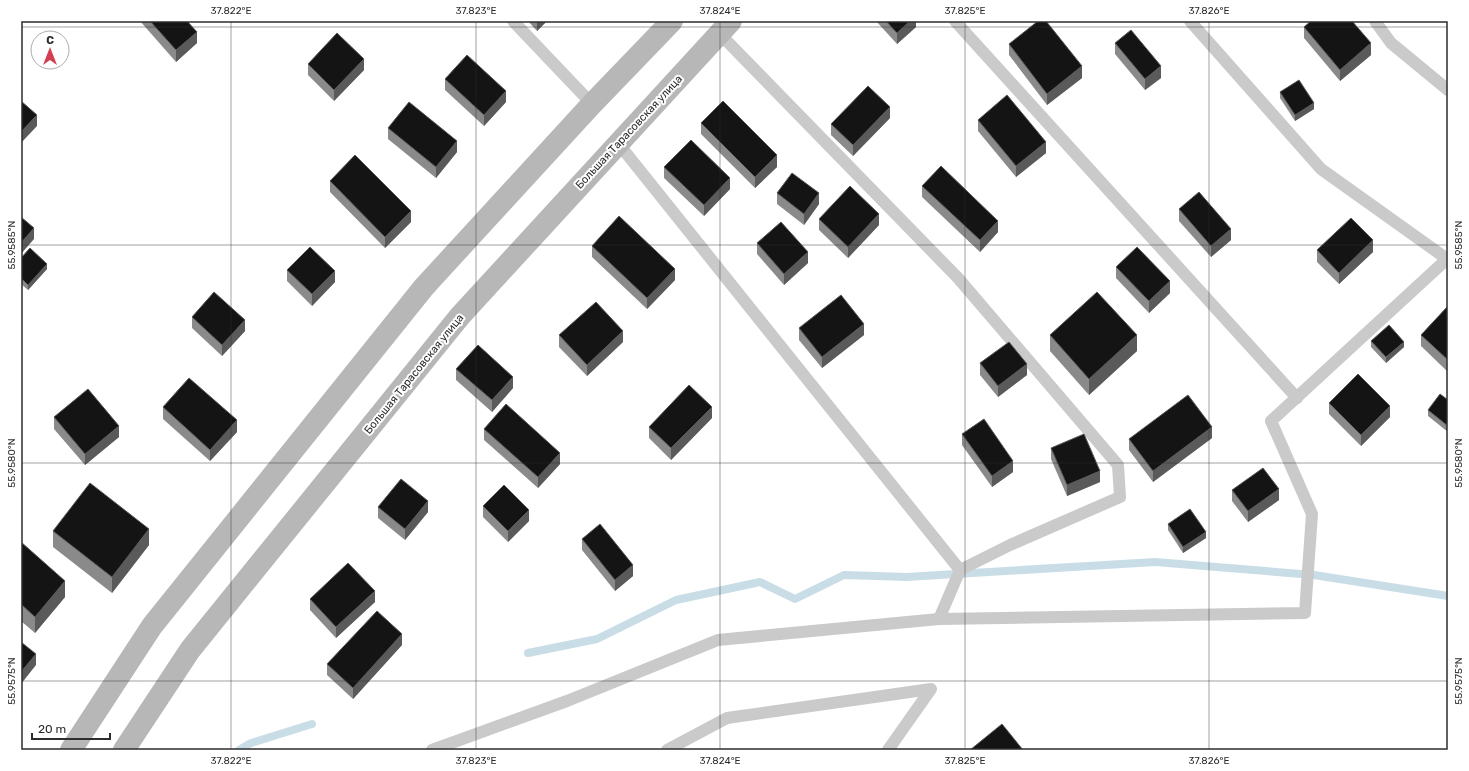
<svg xmlns="http://www.w3.org/2000/svg" width="1469" height="771" viewBox="0 0 1469 771" font-family="Rubik,sans-serif">
	<style>
		.lines { fill: none; stroke-linecap: round; stroke-linejoin: round }
		.stream { stroke: #c9dde7; stroke-width: 8 }
		.lane { stroke: #cacaca; stroke-width: 12 }
		.secondary { stroke: #b7b7b7; stroke-width: 22 }
		.wall { fill: #8a8a8a }
		.shaded-wall { fill: #5a5a5a }
		.building { fill: #141414; stroke: #5a5a5a }
		.ticks { fill: none; stroke: #2d2d2d; stroke-width: 1; stroke-opacity: 0.45 }
		.labels { text-anchor: middle; dominant-baseline: central; stroke-width: 4; stroke-linejoin: round; paint-order: stroke }
		.street-label { font-size: 11px; fill: #2d2d2d; stroke: #fff }
		.neatline { fill: none; stroke: #2d2d2d; stroke-width: 1.5 }
		.ticks-label { font-size: 10px; text-anchor: middle; fill: #2d2d2d }
	</style>
	<rect width="100%" height="100%" fill="#fff"/>
	<g class="lines">
		<g class="stream">
			<polyline points="528,653 597,639 676,600 760,582 795,599 844,575 906,577 1155,562 1314,575 1448,596"/>
			<polyline points="239,750 251,743 312,724"/>
		</g>
		<g class="lane">
			<polyline points="513,21 592,104"/>
			<polyline points="955,21 1297,398"/>
			<polyline points="1375,21 1391,43 1448,90"/>
			<polyline points="719,33 958,278 1118,465 1120,497 1010,545 960,570 939,619"/>
			<polyline points="618,143 960,570"/>
			<polyline points="432,750 567,701 718,640 939,619 1305,613 1312,514 1271,421 1447,259 1321,169 1190,21"/>
			<polyline points="667,750 727,718 931,689 888,750"/>
		</g>
		<g class="secondary">
			<polyline points="71,750 152,626 424,287 592,104 672,21"/>
			<polyline points="124,750 190,650 460,316 731,21"/>
		</g>
	</g>
	<g class="wall">
		<polygon points="140,21 187,21 197,43 176,62"/>
		<polygon points="528,21 547,21 537,31"/>
		<polygon points="876,21 916,21 916,27 897,44"/>
		<polygon points="1304,27 1371,55 1340,81 1304,38"/>
		<polygon points="1115,43 1161,78 1145,90 1115,54"/>
		<polygon points="1009,44 1082,78 1047,105 1009,55"/>
		<polygon points="308,64 364,70 334,101 308,75"/>
		<polygon points="445,79 506,102 484,126 445,90"/>
		<polygon points="1280,92 1314,109 1295,121 1280,98"/>
		<polygon points="890,118 853,156 831,135 831,124"/>
		<polygon points="978,120 1046,153 1016,177 978,131"/>
		<polygon points="701,123 777,167 755,188 701,134"/>
		<polygon points="388,128 457,152 436,178 388,139"/>
		<polygon points="664,167 730,189 704,216 664,178"/>
		<polygon points="330,181 411,222 385,248 330,192"/>
		<polygon points="922,186 998,232 980,252 922,197"/>
		<polygon points="777,193 819,204 804,225 777,204"/>
		<polygon points="1179,209 1231,240 1211,257 1179,221"/>
		<polygon points="819,219 879,225 848,258 819,230"/>
		<polygon points="757,243 808,263 784,285 757,254"/>
		<polygon points="592,246 675,280 647,309 592,257"/>
		<polygon points="1317,250 1373,252 1339,284 1317,262"/>
		<polygon points="21,258 47,269 28,290 21,284"/>
		<polygon points="1116,267 1170,293 1149,313 1116,278"/>
		<polygon points="287,270 335,282 312,306 287,281"/>
		<polygon points="1448,306 1448,372 1421,346 1421,335"/>
		<polygon points="192,317 245,331 222,356 192,328"/>
		<polygon points="799,328 864,335 822,368 799,340"/>
		<polygon points="559,335 623,342 587,376 559,347"/>
		<polygon points="1050,335 1137,351 1089,395 1050,351"/>
		<polygon points="1371,341 1404,347 1386,363 1371,347"/>
		<polygon points="980,363 1027,375 998,397 980,375"/>
		<polygon points="456,369 513,388 492,412 456,380"/>
		<polygon points="1448,400 1448,432 1428,416 1428,410"/>
		<polygon points="1329,403 1390,417 1361,446 1329,414"/>
		<polygon points="163,407 237,432 210,461 163,419"/>
		<polygon points="54,417 119,437 85,465 54,429"/>
		<polygon points="712,418 671,460 649,438 649,427"/>
		<polygon points="484,429 560,464 538,488 484,440"/>
		<polygon points="962,434 1013,472 992,487 962,445"/>
		<polygon points="1212,438 1153,482 1129,450 1129,439"/>
		<polygon points="1051,448 1100,482 1067,496 1051,459"/>
		<polygon points="1232,490 1279,500 1248,522 1232,501"/>
		<polygon points="483,506 529,521 508,542 483,517"/>
		<polygon points="378,507 428,512 405,540 378,518"/>
		<polygon points="1168,524 1206,538 1183,553 1168,530"/>
		<polygon points="53,531 149,545 112,593 53,547"/>
		<polygon points="582,539 633,576 615,591 582,550"/>
		<polygon points="21,542 65,597 35,633 21,621"/>
		<polygon points="310,599 375,602 336,638 310,610"/>
		<polygon points="402,645 353,699 327,675 327,664"/>
	</g>
	<g class="shaded-wall">
		<polygon points="537,21 547,21 537,31"/>
		<polygon points="910,21 916,21 916,27 897,44 897,33"/>
		<polygon points="197,32 197,43 176,62 176,50"/>
		<polygon points="1371,43 1371,55 1340,81 1340,70"/>
		<polygon points="364,59 364,70 334,101 334,90"/>
		<polygon points="1082,66 1082,78 1047,105 1047,94"/>
		<polygon points="1161,66 1161,78 1145,90 1145,79"/>
		<polygon points="506,91 506,102 484,126 484,115"/>
		<polygon points="1314,103 1314,109 1295,121 1295,115"/>
		<polygon points="890,107 890,118 853,156 853,145"/>
		<polygon points="37,115 37,126 21,143 21,132"/>
		<polygon points="457,141 457,152 436,178 436,167"/>
		<polygon points="1046,142 1046,153 1016,177 1016,166"/>
		<polygon points="777,155 777,167 755,188 755,177"/>
		<polygon points="730,178 730,189 704,216 704,205"/>
		<polygon points="819,193 819,204 804,225 804,214"/>
		<polygon points="411,211 411,222 385,248 385,237"/>
		<polygon points="879,214 879,225 848,258 848,247"/>
		<polygon points="998,221 998,232 980,252 980,240"/>
		<polygon points="34,228 34,239 21,254 21,243"/>
		<polygon points="1231,229 1231,240 1211,257 1211,246"/>
		<polygon points="1373,240 1373,252 1339,284 1339,273"/>
		<polygon points="808,252 808,263 784,285 784,274"/>
		<polygon points="47,264 47,269 28,290 28,285"/>
		<polygon points="675,269 675,280 647,309 647,298"/>
		<polygon points="335,271 335,282 312,306 312,294"/>
		<polygon points="1170,281 1170,293 1149,313 1149,301"/>
		<polygon points="245,320 245,331 222,356 222,345"/>
		<polygon points="864,324 864,335 822,368 822,357"/>
		<polygon points="623,331 623,342 587,376 587,365"/>
		<polygon points="1137,335 1137,351 1089,395 1089,379"/>
		<polygon points="1404,342 1404,347 1386,363 1386,357"/>
		<polygon points="1027,364 1027,375 998,397 998,386"/>
		<polygon points="513,377 513,388 492,412 492,400"/>
		<polygon points="1390,406 1390,417 1361,446 1361,435"/>
		<polygon points="712,407 712,418 671,460 671,448"/>
		<polygon points="237,420 237,432 210,461 210,450"/>
		<polygon points="119,426 119,437 85,465 85,454"/>
		<polygon points="1212,427 1212,438 1153,482 1153,471"/>
		<polygon points="560,453 560,464 538,488 538,477"/>
		<polygon points="1013,461 1013,472 992,487 992,476"/>
		<polygon points="1100,471 1100,482 1067,496 1067,485"/>
		<polygon points="1279,489 1279,500 1248,522 1248,511"/>
		<polygon points="428,501 428,512 405,540 405,529"/>
		<polygon points="529,510 529,521 508,542 508,531"/>
		<polygon points="149,529 149,545 112,593 112,577"/>
		<polygon points="1206,532 1206,538 1183,553 1183,547"/>
		<polygon points="633,565 633,576 615,591 615,580"/>
		<polygon points="65,581 65,597 35,633 35,617"/>
		<polygon points="375,591 375,602 336,638 336,627"/>
		<polygon points="402,634 402,645 353,699 353,688"/>
		<polygon points="36,654 36,665 21,684 21,672"/>
	</g>
	<g class="building">
		<polygon points="150,21 187,21 197,32 176,50"/>
		<polygon points="886,21 910,21 897,33"/>
		<polygon points="1038,21 1046,21 1082,66 1047,94 1009,44"/>
		<polygon points="1311,21 1352,21 1371,43 1340,70 1304,27"/>
		<polygon points="1131,30 1161,66 1145,79 1115,43"/>
		<polygon points="337,33 364,59 334,90 308,64"/>
		<polygon points="467,55 506,91 484,115 445,79"/>
		<polygon points="1299,80 1314,103 1295,115 1280,92"/>
		<polygon points="868,86 890,107 853,145 831,124"/>
		<polygon points="1007,95 1046,142 1016,166 978,120"/>
		<polygon points="21,101 37,115 21,132"/>
		<polygon points="723,101 777,155 755,177 701,123"/>
		<polygon points="409,102 457,141 436,167 388,128"/>
		<polygon points="691,140 730,178 704,205 664,167"/>
		<polygon points="355,155 411,211 385,237 330,181"/>
		<polygon points="941,166 998,221 980,240 922,186"/>
		<polygon points="792,173 819,193 804,214 777,193"/>
		<polygon points="850,186 879,214 848,247 819,219"/>
		<polygon points="1199,192 1231,229 1211,246 1179,209"/>
		<polygon points="619,216 675,269 647,298 592,246"/>
		<polygon points="21,217 34,228 21,243"/>
		<polygon points="1351,218 1373,240 1339,273 1317,250"/>
		<polygon points="781,222 808,252 784,274 757,243"/>
		<polygon points="310,247 335,271 312,294 287,270"/>
		<polygon points="1137,247 1170,281 1149,301 1116,267"/>
		<polygon points="30,248 47,264 28,285 21,278 21,258"/>
		<polygon points="214,292 245,320 222,345 192,317"/>
		<polygon points="1097,292 1137,335 1089,379 1050,335"/>
		<polygon points="841,295 864,324 822,357 799,328"/>
		<polygon points="596,302 623,331 587,365 559,335"/>
		<polygon points="1448,306 1448,360 1421,335"/>
		<polygon points="1389,325 1404,342 1386,357 1371,341"/>
		<polygon points="1009,342 1027,364 998,386 980,363"/>
		<polygon points="478,345 513,377 492,400 456,369"/>
		<polygon points="1358,374 1390,406 1361,435 1329,403"/>
		<polygon points="189,378 237,420 210,450 163,407"/>
		<polygon points="689,385 712,407 671,448 649,427"/>
		<polygon points="88,389 119,426 85,454 54,417"/>
		<polygon points="1440,394 1448,400 1448,426 1428,410"/>
		<polygon points="1188,395 1212,427 1153,471 1129,439"/>
		<polygon points="506,404 560,453 538,477 484,429"/>
		<polygon points="984,419 1013,461 992,476 962,434"/>
		<polygon points="1084,434 1100,471 1067,485 1051,448"/>
		<polygon points="1263,468 1279,489 1248,511 1232,490"/>
		<polygon points="401,479 428,501 405,529 378,507"/>
		<polygon points="90,483 149,529 112,577 53,531"/>
		<polygon points="504,485 529,510 508,531 483,506"/>
		<polygon points="1190,509 1206,532 1183,547 1168,524"/>
		<polygon points="600,524 633,565 615,580 582,539"/>
		<polygon points="21,542 65,581 35,617 21,604"/>
		<polygon points="348,563 375,591 336,627 310,599"/>
		<polygon points="377,611 402,634 353,688 327,664"/>
		<polygon points="21,642 36,654 21,672"/>
		<polygon points="1002,724 1023,750 970,750"/>
	</g>
	<path class="ticks" d="M231 21V750M476 21V750M720 21V750M965 21V750M1209 21V750M21 27H1448M21 245H1448M21 463H1448M21 681H1448"/>
	<g class="labels">
		<g class="street-label">
			<text transform="translate(629 132) rotate(-47)">Большая Тарасовская улица</text>
			<text transform="translate(414 374) rotate(-51)">Большая Тарасовская улица</text>
		</g>
	</g>
	<rect width="1469" height="771" fill="none" stroke="#ffffff" stroke-width="44"/>
	<g transform="translate(50 50)"><circle r="19" fill="#ffffff" stroke="#ababab"/>
	<path d="M0-3L7 15L0 10L-7 15Z" fill="#d33f51"/>
	<text y="-6" font-size="11" font-weight="bold" text-anchor="middle" fill="#2d2d2d">С</text>
	</g>
	<path d="M32 733v6h78v-6" fill="none" stroke="#2d2d2d" stroke-width="2"/>
	<text x="38" y="733" font-size="12" fill="#2d2d2d" stroke="#ffffff" stroke-width="3" paint-order="stroke">20 m</text>
	<rect x="22" y="22" width="1425" height="727" class="neatline"/>
	<g class="ticks-label">
		<text x="231" y="14">37.822°E</text>
		<text x="476" y="14">37.823°E</text>
		<text x="720" y="14">37.824°E</text>
		<text x="965" y="14">37.825°E</text>
		<text x="1209" y="14">37.826°E</text>
		<text transform="translate(11 245) rotate(-90)" y="4">55.9585°N</text>
		<text transform="translate(1458 245) rotate(-90)" y="4">55.9585°N</text>
		<text transform="translate(11 463) rotate(-90)" y="4">55.9580°N</text>
		<text transform="translate(1458 463) rotate(-90)" y="4">55.9580°N</text>
		<text transform="translate(11 681) rotate(-90)" y="4">55.9575°N</text>
		<text transform="translate(1458 681) rotate(-90)" y="4">55.9575°N</text>
		<text x="231" y="764">37.822°E</text>
		<text x="476" y="764">37.823°E</text>
		<text x="720" y="764">37.824°E</text>
		<text x="965" y="764">37.825°E</text>
		<text x="1209" y="764">37.826°E</text>
	</g>
</svg>
